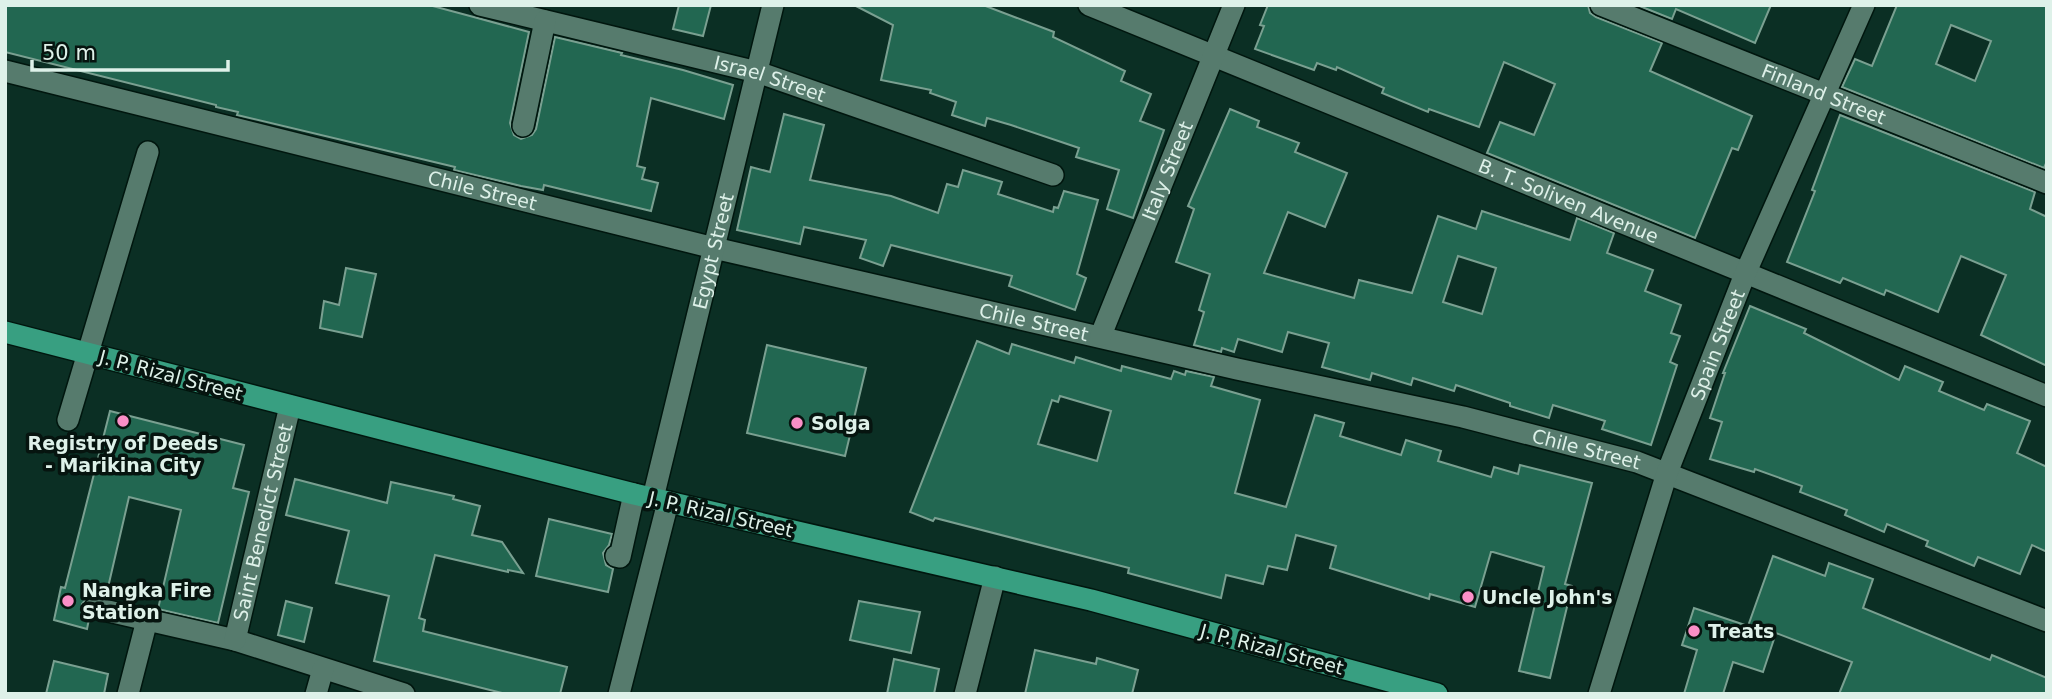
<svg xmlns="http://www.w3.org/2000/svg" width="2052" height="699" viewBox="0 0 2052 699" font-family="'DejaVu Sans',sans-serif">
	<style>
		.building { fill: #226751; stroke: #7aa091; stroke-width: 2; fill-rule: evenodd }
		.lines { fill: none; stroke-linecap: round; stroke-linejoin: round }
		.minor-casing { stroke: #00160e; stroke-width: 24 }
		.major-casing { stroke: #00160e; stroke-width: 24 }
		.minor { stroke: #567b6d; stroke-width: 21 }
		.major { stroke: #389f81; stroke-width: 21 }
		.poi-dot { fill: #fa8fc7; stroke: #06140f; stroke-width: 2.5 }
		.labels { text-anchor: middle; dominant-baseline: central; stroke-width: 7; stroke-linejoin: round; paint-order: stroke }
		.street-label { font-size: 19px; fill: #def1e9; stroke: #06140f }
		.poi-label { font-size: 19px; font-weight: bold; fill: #def1e9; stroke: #06140f; text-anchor: start }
	</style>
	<rect width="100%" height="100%" fill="#0b2f24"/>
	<g class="building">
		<polygon points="5,5 429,5 470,16 529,32 510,123 514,135 521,139 532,135 536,129 555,37 622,53 621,55 683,70 733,85 724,119 651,98 637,166 645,168 642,179 658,183 651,211 544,185 543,190 521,186 454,170 455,167 237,115 238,112 216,107 216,105 5,52"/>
		<polygon points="679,5 711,5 703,36 673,29"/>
		<polygon points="854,5 983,5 1054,32 1053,37 1125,71 1121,81 1151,94 1140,121 1164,130 1133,218 1107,209 1119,170 1076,157 1079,148 1011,125 987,118 985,126 952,115 956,102 930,93 931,90 881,80 893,25"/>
		<polygon points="1268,5 1588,5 1590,13 1596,17 1662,43 1650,71 1752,116 1738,150 1732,148 1695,238 1487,153 1500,122 1534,135 1555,84 1504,62 1479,127 1429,109 1428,112 1382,93 1384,88 1337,67 1336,70 1317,63 1314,70 1255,49 1264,26 1260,25"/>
		<polygon points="1637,5 1771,5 1755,43 1676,9 1672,19"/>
		<path d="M1897 5H2047V161L2044 168 1842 87 1855 59 1872 66ZM1951 25 1991 41 1975 81 1936 64Z"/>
		<path d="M1230 109 1259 121 1257 127 1299 143 1295 152 1347 173 1325 227 1288 212 1264 273 1354 298 1359 280 1412 293 1438 216 1476 229 1482 211 1570 240 1577 218 1614 233 1607 253 1653 270 1645 291 1681 305 1671 333 1680 336 1670 362 1677 365 1651 445 1602 429 1605 421 1553 405 1549 418 1510 406V403L1456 385 1454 391 1413 378 1411 385 1372 373 1370 380 1322 367 1329 343 1288 332 1282 352 1238 339 1234 352 1222 348 1221 352 1194 345 1204 312 1199 310 1210 274 1176 262 1194 209 1188 206ZM1458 256 1496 268 1482 314 1443 302Z"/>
		<polygon points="784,114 824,125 810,180 891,196 938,213 947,184 958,187 963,170 1002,182 998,194 1053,212 1054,207 1058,208 1064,191 1098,200 1077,274 1086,278 1075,310 1009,286 1012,276 891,245 883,266 860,258 866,240 804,227 800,244 737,230 751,167 770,172"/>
		<polygon points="1840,115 2035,192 2030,209 2047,217 2047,366 1981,335 2006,275 1961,256 1938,312 1886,290 1884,295 1843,278 1840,283 1787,262 1815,191 1812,190"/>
		<polygon points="346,268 376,274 362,337 320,328 324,301 339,305"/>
		<polygon points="1750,306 1806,329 1804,333 1899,380 1905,366 1943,382 1939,391 1984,410 1987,404 2030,421 2017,453 2047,467 2047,552 2032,545 2020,574 1978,557 1974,566 1926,546 1928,541 1887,524 1884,532 1845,515 1847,510 1800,492 1802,486 1755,469 1754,472 1710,459 1722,422 1710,418 1725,373 1723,373"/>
		<path d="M977 341 1009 354 1012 344 1074 363 1076 357 1121 371 1122 366 1171 379 1174 371 1185 375 1186 371 1214 377 1211 386 1260 400 1235 493 1286 507 1315 415 1344 423 1340 436 1401 455 1406 440 1441 451 1438 461 1491 477 1494 467 1518 474 1520 465 1592 483 1565 584 1572 586 1550 678 1519 671 1544 567 1493 552H1491L1475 607 1430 594 1429 599 1330 568 1336 546 1296 535 1287 570 1268 566 1263 584 1226 575 1221 598 1128 573 1129 568 935 518 933 521 910 512ZM1060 396 1111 411 1097 461 1038 444 1052 400 1058 402Z"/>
		<polygon points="767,345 866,368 845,456 747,433"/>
		<polygon points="110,411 244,445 233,488 249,492 218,623 158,609 181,510 129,497 106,596 95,594 86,599 82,604 83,612 89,619 87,629 54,620 61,587 65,588"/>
		<polygon points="295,479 387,503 391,482 454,496 453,499 480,506 472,535 502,542 523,573 508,570 508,572 435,555 419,618 425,620 423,631 567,667 560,694 506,694 374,661 389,596 336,583 349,531 286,515"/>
		<polygon points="549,519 612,534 609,545 603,553 606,565 613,569 608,592 536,576"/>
		<polygon points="1773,556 1825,576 1829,563 1873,579 1863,608 1990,660 1992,655 2047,678 2047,694 1839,694 1852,662 1776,633 1763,672 1733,662 1723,694 1684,694 1697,650 1682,645 1694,608 1748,626"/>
		<polygon points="286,601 312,608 304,642 278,635"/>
		<polygon points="859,601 920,612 911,653 850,640"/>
		<polygon points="1035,650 1096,664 1097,658 1138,670 1132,694 1025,694"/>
		<polygon points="894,659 939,669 934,694 887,694"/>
		<polygon points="54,661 108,674 104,694 46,694"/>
	</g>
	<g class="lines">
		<g class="minor-casing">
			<g id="minor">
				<path id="s1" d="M480 5 757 72 1053 175"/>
				<path id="s2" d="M1089 5 2047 396"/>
				<path id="s3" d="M1601 5 2047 183"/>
				<path id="s4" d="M5 71 714 248 1237 369 1463 417 1637 462 2047 621"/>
				<polyline points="523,126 545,21"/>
				<path id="s5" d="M1101 335 1234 5"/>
				<polyline points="68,420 148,152"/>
				<path id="s6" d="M653 498 773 5"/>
				<polyline points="616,556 620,557 634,494"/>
				<polyline points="95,608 235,640 404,694"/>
				<path id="s7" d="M235 640 290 406"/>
				<polyline points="128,694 147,620"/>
				<polyline points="316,694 323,669"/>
				<polyline points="619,694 668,502"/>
				<polyline points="965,694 995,577"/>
				<path id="s8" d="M1599 694 1667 473 1745 274 1864 5"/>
			</g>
		</g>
		<g class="major-casing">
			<polyline id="major" points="5,332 634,494 1091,600 1437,694"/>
		</g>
		<use href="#minor" class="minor"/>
		<use href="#major" class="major"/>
	</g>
	<g class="poi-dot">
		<circle cx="123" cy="421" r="7"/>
		<circle cx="797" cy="423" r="7"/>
		<circle cx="1468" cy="597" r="7"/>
		<circle cx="68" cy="601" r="7"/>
		<circle cx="1694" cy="631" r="7"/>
	</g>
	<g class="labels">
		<g class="street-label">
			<text stroke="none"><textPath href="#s1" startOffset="299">Israel Street</textPath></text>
			<text stroke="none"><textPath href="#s3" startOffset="240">Finland Street</textPath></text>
			<text stroke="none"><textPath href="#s5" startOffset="177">Italy Street</textPath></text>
			<text stroke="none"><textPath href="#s4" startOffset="492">Chile Street</textPath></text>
			<text stroke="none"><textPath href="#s2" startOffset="518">B. T. Soliven Avenue</textPath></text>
			<text stroke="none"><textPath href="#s6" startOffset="254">Egypt Street</textPath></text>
			<text stroke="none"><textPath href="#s4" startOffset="1059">Chile Street</textPath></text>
			<text stroke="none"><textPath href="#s8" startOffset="369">Spain Street</textPath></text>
			<text transform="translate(171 375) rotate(15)">J. P. Rizal Street</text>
			<text stroke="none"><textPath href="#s4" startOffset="1626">Chile Street</textPath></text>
			<text transform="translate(721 514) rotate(13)">J. P. Rizal Street</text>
			<text stroke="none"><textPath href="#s7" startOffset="121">Saint Benedict Street</textPath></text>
			<text transform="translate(1272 649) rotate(15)">J. P. Rizal Street</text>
		</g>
		<g class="poi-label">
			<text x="811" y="423">Solga</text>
			<text x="123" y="443" text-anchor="middle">Registry of Deeds<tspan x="123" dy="22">- Marikina City</tspan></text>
			<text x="82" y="590">Nangka Fire<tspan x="82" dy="22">Station</tspan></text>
			<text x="1482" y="597">Uncle John's</text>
			<text x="1708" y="631">Treats</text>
		</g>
	</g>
	<rect width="2052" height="699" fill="none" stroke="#def1e9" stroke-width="14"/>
	<path d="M32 60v10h196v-10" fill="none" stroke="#def1e9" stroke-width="3.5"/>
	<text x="42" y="60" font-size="21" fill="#def1e9" stroke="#06140f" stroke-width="5" paint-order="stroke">50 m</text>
</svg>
